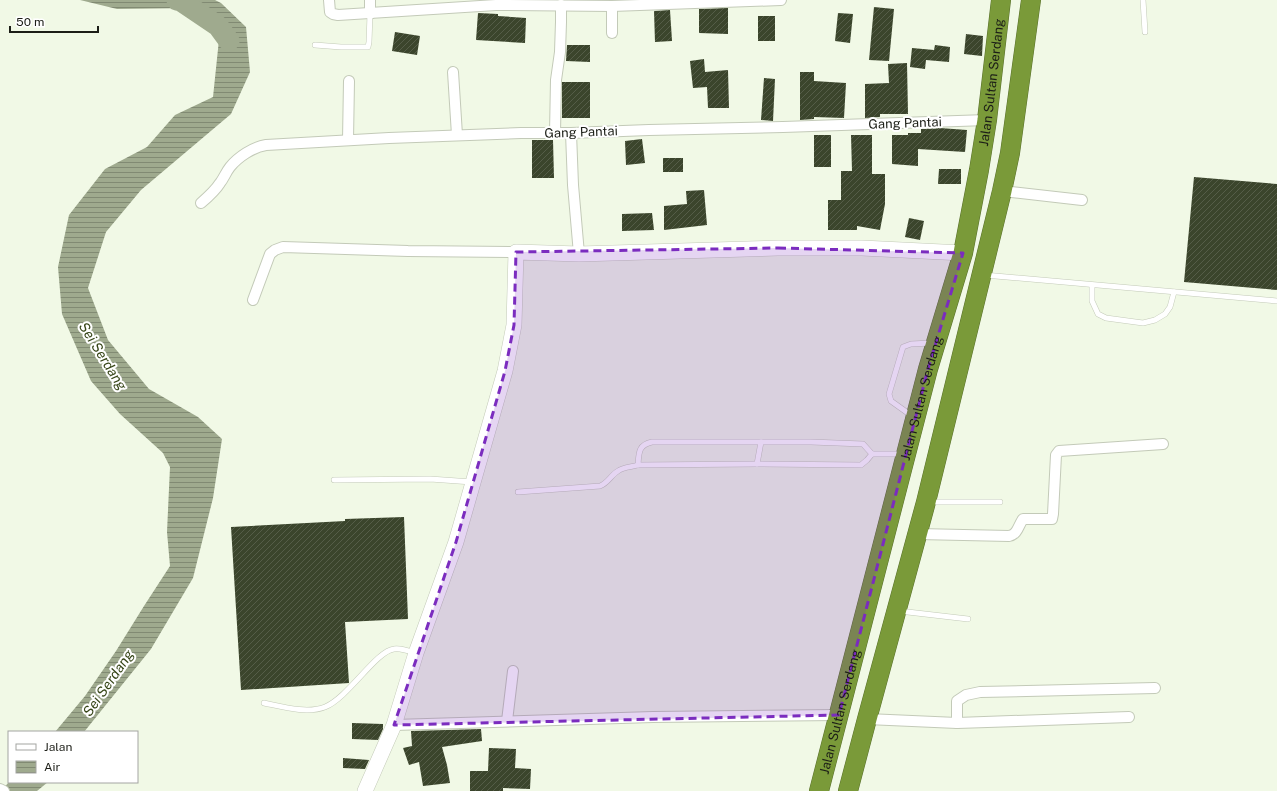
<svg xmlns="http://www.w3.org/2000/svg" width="1277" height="791" viewBox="0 0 1277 791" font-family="'Public Sans',sans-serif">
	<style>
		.water { fill: url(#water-rules) }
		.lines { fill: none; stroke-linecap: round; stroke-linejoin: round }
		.river { stroke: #9faa8e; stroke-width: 21 }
		.building { fill: url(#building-hatch) }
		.lane-casing { stroke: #c3cab8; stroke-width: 6 }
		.street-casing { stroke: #c3cab8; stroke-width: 12 }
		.secondary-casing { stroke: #c3cab8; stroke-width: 16 }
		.highway-casing { stroke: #596f2d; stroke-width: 20 }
		.lane { stroke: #fff; stroke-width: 5 }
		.street { stroke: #fff; stroke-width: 10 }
		.secondary { stroke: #fff; stroke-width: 15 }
		.highway { stroke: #7a9a39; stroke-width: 19 }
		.marked { fill: #7b2cbf; fill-opacity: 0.2; stroke: #7b2cbf; stroke-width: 3; stroke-dasharray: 8 5; stroke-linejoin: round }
		.labels { text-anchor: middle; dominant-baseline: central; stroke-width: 4; stroke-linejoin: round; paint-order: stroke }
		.street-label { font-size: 13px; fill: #1c1e17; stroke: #fff }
		.water-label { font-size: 14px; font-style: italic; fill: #364517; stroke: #fff }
	</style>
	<defs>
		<pattern id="water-rules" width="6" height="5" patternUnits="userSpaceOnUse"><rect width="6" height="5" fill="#9faa8e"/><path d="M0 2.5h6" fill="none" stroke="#818a73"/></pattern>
		<pattern id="building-hatch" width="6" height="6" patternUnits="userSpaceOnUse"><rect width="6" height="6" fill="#3b452c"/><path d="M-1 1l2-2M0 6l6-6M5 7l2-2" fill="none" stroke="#555d48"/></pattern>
	</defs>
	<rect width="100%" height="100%" fill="#f1f9e6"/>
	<g class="water">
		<polygon points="80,0 215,0 221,3 246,27 250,72 231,114 141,190 106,232 88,288 108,340 149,389 198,417 222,439 213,498 193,578 151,649 84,732 55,732 85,696 116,651 144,606 170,566 167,532 170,467 163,453 120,414 91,381 62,314 58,267 69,215 105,169 147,147 175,115 213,97 220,30 196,8 117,9"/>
		<polygon points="9,782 48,782 37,791 1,791"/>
	</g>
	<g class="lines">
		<polyline class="river" points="177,0 181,1 218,26 229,41"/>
	</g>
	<g class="building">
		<polygon points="874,7 894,9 889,61 869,60"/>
		<polygon points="728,8 728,34 699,33 699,9"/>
		<polygon points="670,10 672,41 655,42 654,11"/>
		<polygon points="478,13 498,14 498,16 526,18 525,43 476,40"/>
		<polygon points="838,13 853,14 850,43 835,41"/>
		<rect x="758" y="16" width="17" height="25"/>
		<polygon points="395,32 420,36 417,55 392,51"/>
		<polygon points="966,34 983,36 982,56 964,54"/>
		<polygon points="567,45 590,45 590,62 566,61"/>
		<polygon points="935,45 950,47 949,62 926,60 925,69 910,67 912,48 934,50"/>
		<polygon points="704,59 705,72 728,70 729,108 708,108 707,87 693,88 690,61"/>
		<polygon points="907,63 908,114 880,114 880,117 865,118 865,84 889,83 888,64"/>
		<polygon points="800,72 814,72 814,81 846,83 844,118 814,117 814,119 800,120"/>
		<polygon points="764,78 775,79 773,121 761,120"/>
		<rect x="562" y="82" width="28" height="36"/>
		<polygon points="940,128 967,130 965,152 918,149 918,166 892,164 892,135 908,135 908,133 921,133 921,129"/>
		<rect x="814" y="135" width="17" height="32"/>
		<polygon points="851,135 872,135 872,174 885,174 885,204 880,230 857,226 857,230 828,230 828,200 841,200 841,171 852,171"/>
		<polygon points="642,139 645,163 626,165 625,141"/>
		<polygon points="532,140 553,140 554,178 532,178"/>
		<rect x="663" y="158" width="20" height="14"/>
		<polygon points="939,169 961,169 961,184 938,184"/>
		<polygon points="1194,177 1277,184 1277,290 1184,282"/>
		<polygon points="704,190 707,225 664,230 664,206 687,204 686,191"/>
		<polygon points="652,213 654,230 622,231 622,214"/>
		<polygon points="909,218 924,221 920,240 905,237"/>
		<polygon points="404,517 408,619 345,622 349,683 241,690 231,527 345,521 345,519"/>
		<polygon points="352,723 383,724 383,729 378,740 352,739"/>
		<polygon points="481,729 482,741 442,747 447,765 450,783 423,786 419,762 409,765 403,748 412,746 411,731"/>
		<polygon points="489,748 516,749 515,768 531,769 530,789 503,788 503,791 470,791 470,771 488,771"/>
		<polygon points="343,758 369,760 365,769 343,768"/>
	</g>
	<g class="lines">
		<g class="lane-casing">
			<g id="lane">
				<polyline points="1143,0 1145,32"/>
				<polyline points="315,45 341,47 368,47 369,42 370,14"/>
				<polyline points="984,275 1277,301"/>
				<polyline points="1092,285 1092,301 1098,314 1106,318 1143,323 1155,320 1165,314 1170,307 1174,292"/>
				<polyline points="912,416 891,401 889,394 903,347 911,344 931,343"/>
				<polyline points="872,454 903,454"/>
				<polyline points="757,464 761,442"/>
				<path d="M638 465C639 453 638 445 652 442H811L863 444 872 454"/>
				<polyline points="334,480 430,479 472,482"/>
				<path d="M518 492 600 486C608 483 611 475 618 471 623 467 632 467 638 465L757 464 861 465 867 460 872 454"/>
				<polyline points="929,502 1000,502"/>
				<polyline points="899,611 968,619"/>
				<path d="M264 703C283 707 307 714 325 707 348 698 376 651 394 649 401 648 409 651 415 653"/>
			</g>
		</g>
		<g class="street-casing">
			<g id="street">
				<polyline points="329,0 330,12 333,14 338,15 496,5 612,6 781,0"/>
				<polyline points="370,0 370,14"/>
				<polyline points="612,33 612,6"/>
				<polyline points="453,72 457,135"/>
				<polyline points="555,133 556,80 560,52 561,22 561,5"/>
				<polyline points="571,133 573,185 579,254"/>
				<polyline points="348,140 349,81"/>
				<polyline points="1002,191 1082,200"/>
				<path d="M201 203C208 197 215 191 220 183 224 178 226 172 230 167 238 157 253 147 266 145L389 138 521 133H571L649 130 783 127 987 120"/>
				<polyline points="253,300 270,254 275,250 283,247 408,251 516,252"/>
				<path d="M918 534 1009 536C1018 534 1018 526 1023 519H1052L1053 514 1056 455 1059 451 1163 444"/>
				<polyline points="867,719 957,723 1129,717"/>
				<polyline points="507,721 513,671"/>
				<polyline points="957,723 957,701 966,695 980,692 1155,688"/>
				<polyline points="394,725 653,717 839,715"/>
				<polyline points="0,789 4,791"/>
			</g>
		</g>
		<g class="secondary-casing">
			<polyline id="secondary" points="365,791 394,725 416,653 456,542 505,371 514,325 516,252 579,254 778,248 862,248 963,253"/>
		</g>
		<g class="highway-casing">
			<g id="highway">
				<path id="s1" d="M819 791 928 369 963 253 979 170 987 120 1001 0"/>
				<polyline points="848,791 867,719 926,502 1002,191 1010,153 1031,0"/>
			</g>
		</g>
		<use href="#lane" class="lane"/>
		<use href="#street" class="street"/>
		<use href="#secondary" class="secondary"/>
		<use href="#highway" class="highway"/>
	</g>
	<path class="marked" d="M778 248 963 253 928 369 839 715 394 725 456 542 505 371 514 325 516 252Z"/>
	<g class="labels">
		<g class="street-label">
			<text stroke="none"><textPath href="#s1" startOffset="730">Jalan Sultan Serdang</textPath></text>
			<text transform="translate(905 123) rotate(-2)">Gang Pantai</text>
			<text transform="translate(581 132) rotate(-2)">Gang Pantai</text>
			<text stroke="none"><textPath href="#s1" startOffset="406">Jalan Sultan Serdang</textPath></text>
			<text stroke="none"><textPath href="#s1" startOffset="82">Jalan Sultan Serdang</textPath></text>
		</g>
		<g class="water-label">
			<text transform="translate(103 356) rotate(58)">Sei Serdang</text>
			<text transform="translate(108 683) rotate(-55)">Sei Serdang</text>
		</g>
	</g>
	<rect x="8" y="731" width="130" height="52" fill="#ffffff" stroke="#a4a5a2"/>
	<rect x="16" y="744" width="20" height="6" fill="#ffffff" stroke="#a4a5a2"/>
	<text x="44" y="751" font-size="12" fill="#1c1e17">Jalan</text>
	<rect x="16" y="761" width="20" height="12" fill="url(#water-rules)" stroke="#a4a5a2"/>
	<text x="44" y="771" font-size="12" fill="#1c1e17">Air</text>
	<path d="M10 26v6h88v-6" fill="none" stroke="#1c1e17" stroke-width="2"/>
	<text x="16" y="26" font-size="12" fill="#1c1e17" stroke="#ffffff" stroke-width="3" paint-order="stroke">50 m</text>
</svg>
